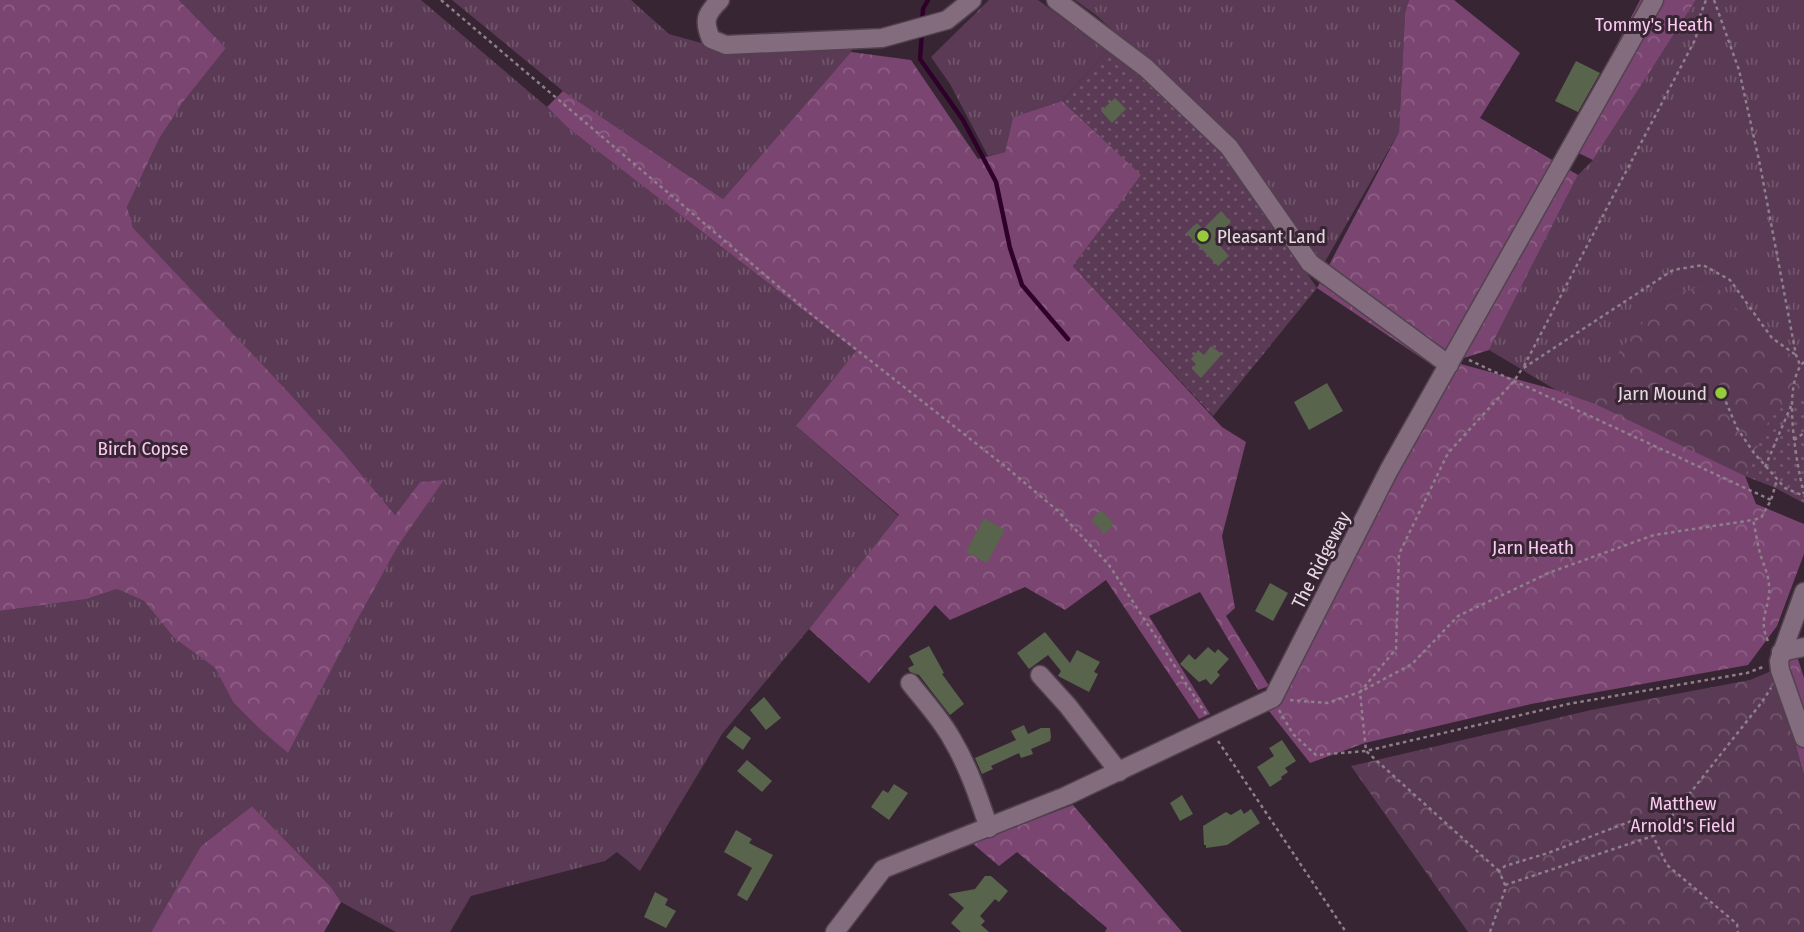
<svg xmlns="http://www.w3.org/2000/svg" width="1804" height="932" viewBox="0 0 1804 932" font-family="'Fira Sans Condensed',sans-serif">
	<style>
		.grass { fill: url(#grass-tufts) }
		.forest { fill: url(#forest-crowns) }
		.park { fill: url(#park-crowns) }
		.garden { fill: url(#garden-dots) }
		.lines { fill: none; stroke-linecap: round; stroke-linejoin: round }
		.stream { stroke: #2f002a; stroke-width: 4.5 }
		.building { fill: #59644d }
		.minor-casing { stroke: #52424f; stroke-width: 21 }
		.path { stroke: #8e7f8b; stroke-width: 2.5; stroke-dasharray: 3.5 3.5; stroke-linecap: butt }
		.minor { stroke: #836c7e; stroke-width: 18 }
		.poi-dot { fill: #95cc3b; stroke: #382534; stroke-width: 2.5 }
		.labels { text-anchor: middle; dominant-baseline: central; stroke-width: 6; stroke-linejoin: round; paint-order: stroke }
		.park-label { font-size: 19px; fill: #fac9f0; stroke: #382534 }
		.poi-label { font-size: 19px; fill: #e6dae3; stroke: #382534; text-anchor: start }
		.street-label { font-size: 19px; fill: #e6dae3; stroke: #382534 }
	</style>
	<defs>
		<pattern id="grass-tufts" width="24" height="20" patternUnits="userSpaceOnUse" patternTransform="scale(1.75)"><rect width="24" height="20" fill="#5a3a54"/><path d="M3 7l-1-3M5 7V3M7 7l1-3M15 17l-1-3M17 17v-4M19 17l1-3" fill="none" stroke="#72566c"/></pattern>
		<pattern id="forest-crowns" width="20" height="18" patternUnits="userSpaceOnUse" patternTransform="scale(1.75)"><rect width="20" height="18" fill="#7a4571"/><path d="M2 6a3 3 0 1 1 6 0M12 15a3 3 0 1 1 6 0" fill="none" stroke="#8d5f85"/></pattern>
		<pattern id="park-crowns" width="20" height="18" patternUnits="userSpaceOnUse" patternTransform="scale(1.75)"><rect width="20" height="18" fill="#5a3a54"/><path d="M2 6a3 3 0 1 1 6 0M12 15a3 3 0 1 1 6 0" fill="none" stroke="#72566c"/></pattern>
		<pattern id="garden-dots" width="8" height="8" patternUnits="userSpaceOnUse" patternTransform="scale(1.75)"><rect width="8" height="8" fill="#5a3a54"/><path d="M2 2h.1M6 6h.1" fill="none" stroke="#72566c" stroke-width="1.8" stroke-linecap="round"/></pattern>
	</defs>
	<rect width="100%" height="100%" fill="#382534"/>
	<g class="grass">
		<polygon points="179,0 421,0 547,107 568,128 856,351 797,427 899,516 809,629 722,734 640,871 617,852 605,861 471,896 450,932 396,932 341,902 331,887 252,806 201,846 151,932 0,932 0,611 87,599 117,589 144,601 174,638 215,668 233,702 354,626 398,546 443,481 420,482 395,515 342,451 292,396 133,229 127,207 159,139 183,102 226,48"/>
		<polygon points="452,0 631,0 669,34 741,54 854,45 851,52 723,199 563,91"/>
		<polygon points="989,0 1038,0 1107,51 1062,101 1013,117 1005,152 988,156 950,84 931,57"/>
		<polygon points="1075,0 1409,0 1405,13 1399,132 1322,267 1193,103 1096,15"/>
		<polygon points="1696,0 1804,0 1804,355 1798,360 1759,334 1711,282 1620,350 1593,403 1556,390 1489,350 1578,175 1593,160"/>
	</g>
	<g class="forest">
		<polygon points="0,0 179,0 226,48 183,102 159,139 127,207 133,228 292,396 342,451 395,515 420,482 444,480 398,546 354,626 288,753 260,729 233,702 215,668 174,638 144,601 117,589 87,599 0,611"/>
		<polygon points="1409,0 1454,0 1520,53 1480,118 1578,175 1489,350 1435,367 1317,288 1399,132 1405,13"/>
		<polygon points="1640,0 1696,0 1593,160 1564,146"/>
		<polygon points="851,52 911,60 978,159 1005,152 1013,117 1062,101 1142,175 1073,266 1222,427 1246,442 1222,536 1235,608 1226,616 1269,686 1258,690 1200,592 1149,616 1210,714 1199,719 1106,580 1065,610 1025,587 950,620 935,605 869,683 809,629 899,515 796,426 856,351 568,128 547,107 563,91 723,199"/>
		<polygon points="1712,282 1759,334 1798,360 1804,355 1745,476 1756,504 1804,524 1804,554 1777,626 1748,665 1531,704 1365,743 1310,763 1269,711 1457,363 1556,390 1593,403 1620,350 1662,300"/>
		<polygon points="1797,656 1804,678 1804,776 1780,689 1769,672"/>
		<polygon points="1073,805 1182,932 1105,932 1107,928 1017,852 999,866 972,843"/>
		<polygon points="252,806 331,887 341,902 324,932 151,932 201,846"/>
	</g>
	<g class="park">
		<polygon points="1712,282 1759,334 1798,360 1804,355 1804,503 1774,487 1745,476 1593,403 1620,350 1662,300"/>
		<polygon points="1769,672 1780,689 1804,776 1804,932 1468,932 1351,766 1591,710 1750,680"/>
	</g>
	<g class="garden">
		<polygon points="1107,51 1152,80 1224,152 1317,288 1213,416 1073,266 1141,175 1062,101"/>
		<polygon points="1804,395 1804,503 1774,487 1745,476 1772,413"/>
	</g>
	<g class="lines">
		<g class="stream">
			<polyline points="922,24 923,9 928,0"/>
			<polyline points="922,32 920,59 963,120 996,182 1010,248 1022,285 1068,339"/>
		</g>
	</g>
	<g class="building">
		<polygon points="1576,61 1600,73 1578,112 1555,101"/>
		<polygon points="1115,98 1126,109 1112,123 1101,111"/>
		<polygon points="1221,211 1231,222 1214,239 1229,256 1218,266 1186,233 1197,223 1203,229"/>
		<polygon points="1211,346 1222,354 1201,378 1192,369 1196,364 1191,359 1198,350 1204,355"/>
		<polygon points="1327,383 1343,411 1309,430 1294,402"/>
		<polygon points="1101,510 1114,524 1104,534 1091,520"/>
		<polygon points="984,518 1005,530 987,563 966,552"/>
		<polygon points="1270,583 1288,593 1273,621 1255,611"/>
		<polygon points="1045,632 1070,663 1077,650 1100,662 1094,672 1098,674 1089,692 1058,676 1061,671 1048,655 1029,669 1017,653"/>
		<polygon points="929,646 944,673 942,674 964,704 950,715 919,675 910,672 908,668 914,665 909,656"/>
		<polygon points="1208,647 1215,653 1218,649 1229,659 1217,672 1220,675 1211,685 1206,679 1199,682 1180,664 1189,654 1195,660"/>
		<polygon points="764,697 781,718 766,730 750,710"/>
		<polygon points="1024,725 1028,734 1041,728 1050,728 1051,737 1050,741 1031,749 1033,754 1021,758 1019,753 991,766 993,769 982,774 975,758 1016,740 1011,731"/>
		<polygon points="735,726 751,738 743,750 726,737"/>
		<polygon points="1282,740 1296,761 1285,768 1288,772 1281,777 1282,779 1270,787 1257,767 1274,756 1269,748"/>
		<polygon points="747,760 772,781 762,792 737,771"/>
		<polygon points="894,784 908,793 889,820 871,807 883,790 888,793"/>
		<polygon points="1182,795 1193,814 1180,821 1170,803"/>
		<polygon points="1241,809 1244,814 1251,809 1260,823 1227,845 1206,848 1206,845 1204,845 1203,826 1226,812 1231,815"/>
		<polygon points="736,830 752,839 749,843 773,855 747,901 737,895 752,868 724,852"/>
		<polygon points="985,876 991,876 1008,891 999,902 995,899 980,916 985,921 981,925 989,932 961,932 951,923 964,908 948,894 975,889"/>
		<polygon points="655,892 668,899 665,905 676,911 666,928 644,917"/>
	</g>
	<g class="lines">
		<g class="minor-casing">
			<g id="minor">
				<path d="M720 0C706 14 703 20 711 39L726 45 882 38 947 20 972 0"/>
				<polyline points="1056,0 1146,68 1229,147 1310,263 1449,365"/>
				<polyline points="1804,592 1779,661 1780,670 1804,738"/>
				<polyline points="1781,652 1804,647"/>
				<polyline points="1040,675 1068,706 1119,772"/>
				<path d="M910 683C925 702 942 720 953 741 969 768 979 799 989 828"/>
				<polyline points="835,932 883,869 1066,796 1273,698 1389,470 1654,0"/>
			</g>
		</g>
		<g class="path">
			<polyline points="441,0 811,314 1006,467 1058,511 1109,565 1206,714"/>
			<polyline points="1714,0 1739,70 1760,165 1796,355 1800,365"/>
			<polyline points="1469,360 1771,500"/>
			<path d="M1804 362C1781 383 1797 466 1804 494"/>
			<polyline points="1524,366 1696,38 1698,21 1706,0"/>
			<polyline points="1723,395 1737,428 1754,453 1785,488 1804,496"/>
			<polyline points="1794,440 1804,433"/>
			<polyline points="1765,467 1791,406"/>
			<path d="M1768 641C1757 617 1771 608 1769 586 1769 575 1763 564 1760 553 1757 543 1756 531 1753 520L1761 518 1771 500 1777 480"/>
			<polyline points="1290,700 1327,703 1360,692 1412,664 1458,616 1551,572 1654,535 1753,520"/>
			<polyline points="1279,710 1293,734 1316,755 1366,751 1568,704 1747,673 1763,667"/>
			<polyline points="1218,741 1346,932"/>
			<polyline points="1665,825 1661,830 1653,836 1667,865 1737,924 1738,932"/>
			<polyline points="1499,871 1366,751 1360,692 1396,649 1399,554 1448,453 1514,381 1522,369 1673,270 1703,265 1730,280 1772,338 1796,355"/>
			<polyline points="1505,885 1653,836"/>
			<polyline points="1490,932 1505,890 1505,885 1499,871 1505,866 1548,853 1634,820 1656,821 1665,825 1762,702 1771,688"/>
		</g>
		<use href="#minor" class="minor"/>
	</g>
	<g class="poi-dot">
		<circle cx="1203" cy="236" r="7"/>
		<circle cx="1721" cy="393" r="7"/>
	</g>
	<g class="labels">
		<g class="park-label">
			<text x="1654" y="24">Tommy's Heath</text>
			<text x="143" y="448">Birch Copse</text>
			<text x="1533" y="547">Jarn Heath</text>
			<text x="1683" y="803">Matthew<tspan x="1683" dy="22">Arnold's Field</tspan></text>
		</g>
		<g class="poi-label">
			<text x="1217" y="236">Pleasant Land</text>
			<text x="1707" y="393" text-anchor="end">Jarn Mound</text>
		</g>
		<g class="street-label">
			<text transform="translate(1321 560) rotate(-63)">The Ridgeway</text>
		</g>
	</g>
</svg>
